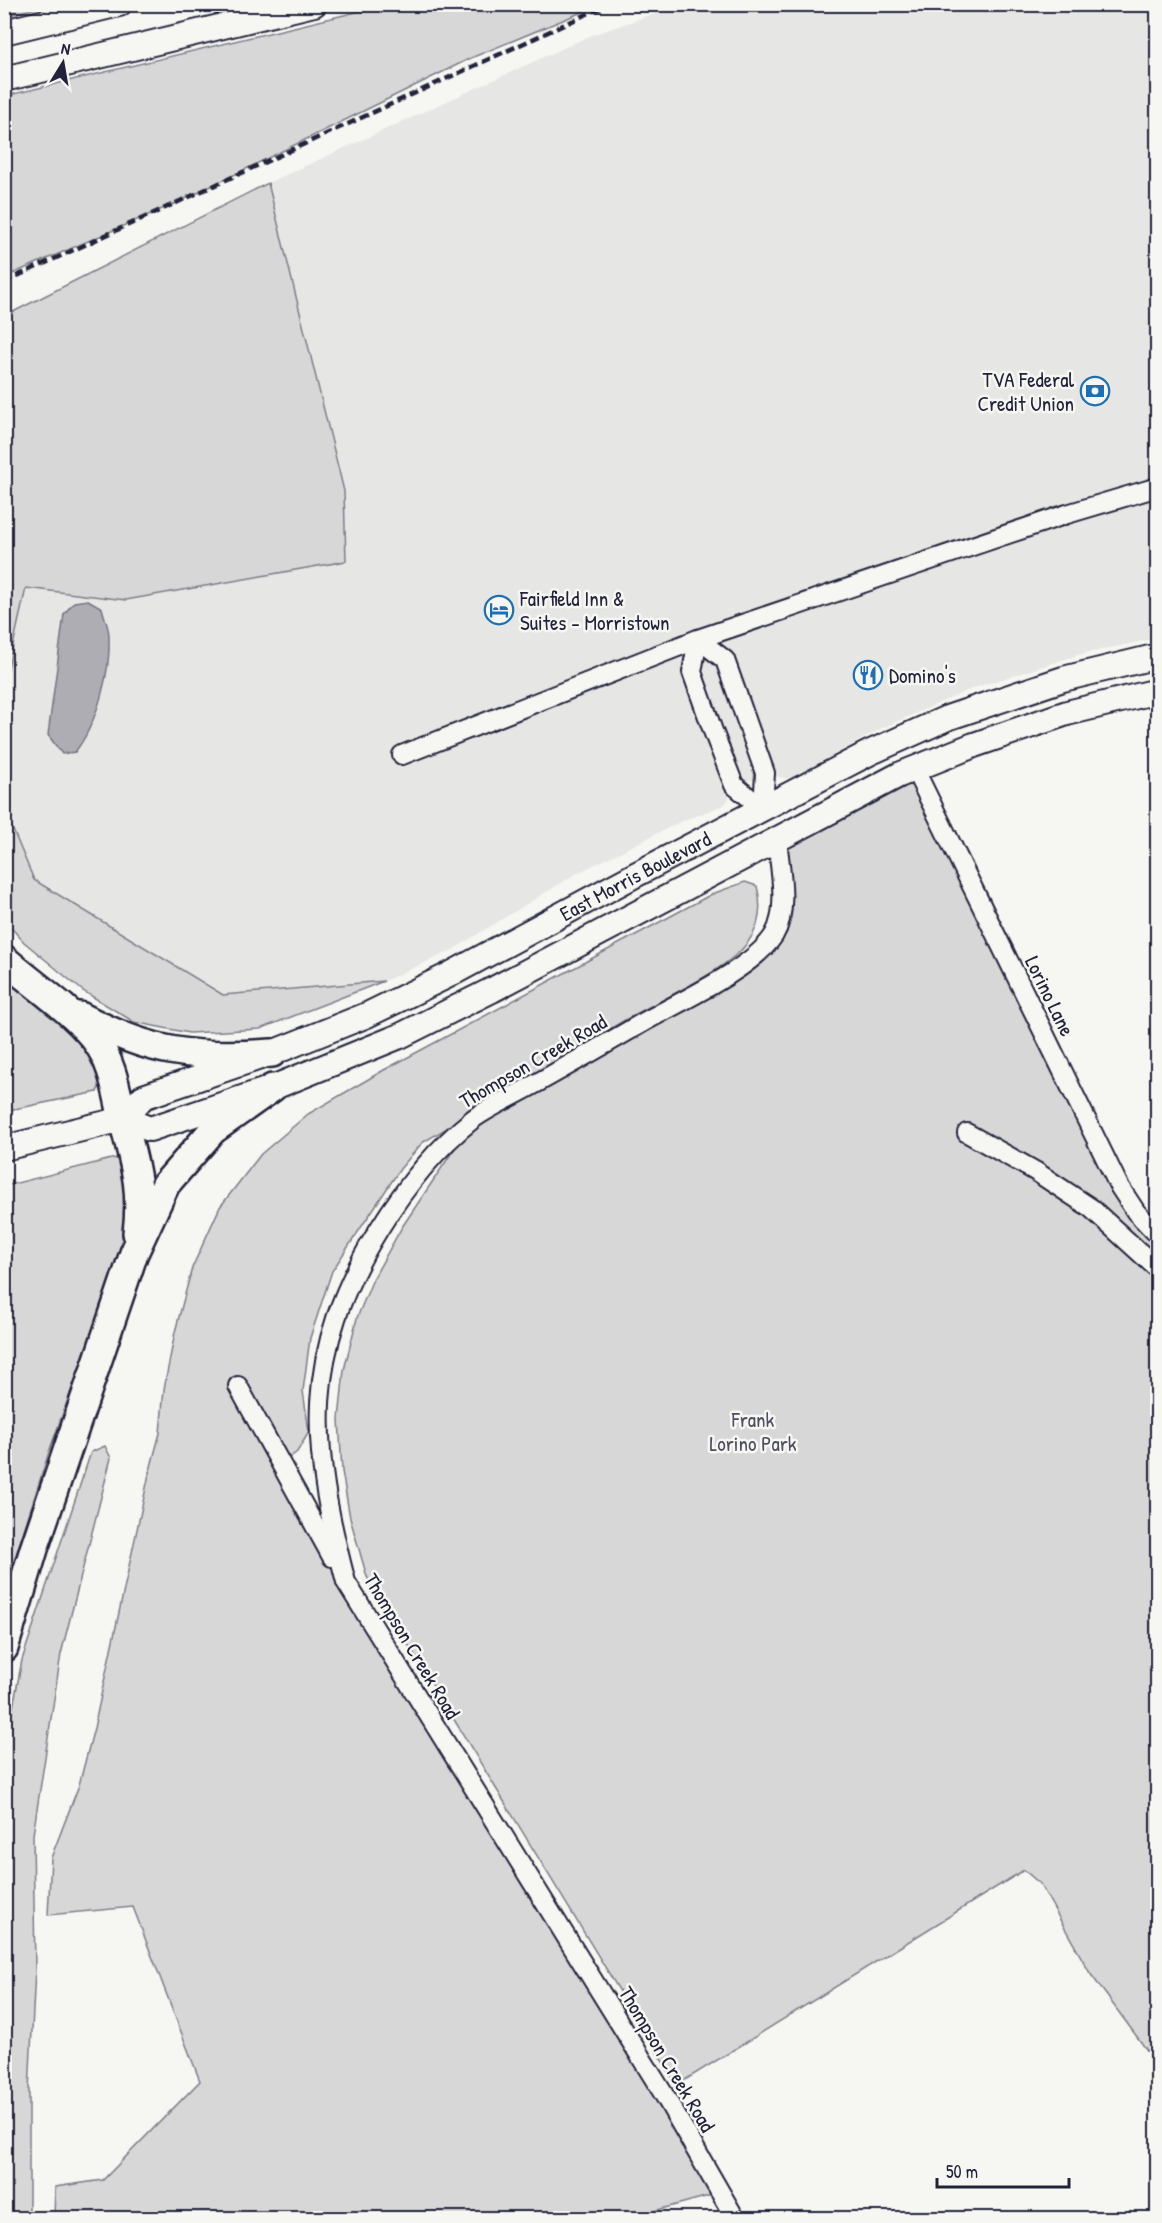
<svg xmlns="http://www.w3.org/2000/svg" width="1162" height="2223" viewBox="0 0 1162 2223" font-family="'Patrick Hand',sans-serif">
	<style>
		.built { fill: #e6e6e4 }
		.green { fill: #d7d7d7; stroke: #7c7c89; stroke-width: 1.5 }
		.water { fill: #adadb3; stroke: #757583; stroke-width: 1.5 }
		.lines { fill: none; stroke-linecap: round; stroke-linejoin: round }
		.minor-casing { stroke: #22223b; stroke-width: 22 }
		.major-casing { stroke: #22223b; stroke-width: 28 }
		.highway-casing { stroke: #22223b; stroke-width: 32 }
		.minor { stroke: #f6f6f2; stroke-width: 18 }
		.major { stroke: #f6f6f2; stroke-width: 24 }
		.highway { stroke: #f6f6f2; stroke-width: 27 }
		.rail { stroke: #22223b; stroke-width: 4.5; stroke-dasharray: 9 4.5; stroke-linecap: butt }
		.labels { text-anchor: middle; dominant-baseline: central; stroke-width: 5; stroke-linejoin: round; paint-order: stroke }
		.poi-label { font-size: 21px; fill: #22223b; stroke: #f6f6f2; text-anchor: start }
		.street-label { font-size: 21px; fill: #22223b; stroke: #f6f6f2 }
		.park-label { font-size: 21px; fill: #4f4f62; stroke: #f6f6f2 }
	</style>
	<rect width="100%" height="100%" fill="#f6f6f2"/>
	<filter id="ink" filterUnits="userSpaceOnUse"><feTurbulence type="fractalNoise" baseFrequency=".0167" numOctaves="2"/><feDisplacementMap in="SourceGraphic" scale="12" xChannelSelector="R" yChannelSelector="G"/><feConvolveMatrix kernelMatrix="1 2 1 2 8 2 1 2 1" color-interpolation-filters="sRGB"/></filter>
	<g filter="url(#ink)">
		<polygon class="built" points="680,5 1157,5 1157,638 1078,655 974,688 882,728 790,779 775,776 772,770 728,791 729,799 724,805 680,822 574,875 449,952 384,981 223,995 34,880 5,811 5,681 26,588 126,600 344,491 268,183 592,35"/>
		<g class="green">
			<polygon points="5,4 48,4 48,5 5,16"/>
			<polygon points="390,4 599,5 471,58 183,200 5,277 5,96"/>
			<polygon points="268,183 344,491 346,561 126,600 26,588 5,681 5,316"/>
			<polygon points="914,768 1089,1127 1157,1235 1157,2064 1090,1973 1040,1884 1024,1870 677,2085 367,1577 350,1518 342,1471 339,1419 344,1370 357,1318 373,1279 402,1227 475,1118 712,983 775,933 777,840"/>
			<polygon points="5,811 34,880 223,995 384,981 260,1029 189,1033 134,1022 83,991 24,942 5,921"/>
			<path d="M745 882 757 886C762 906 761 925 748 942 728 971 657 1001 625 1020 557 1060 490 1103 422 1143L400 1169 332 1271 310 1338 303 1391 309 1432 297 1452 277 1467 720 2193 628 2218H54L55 2187 103 2180 200 2081 133 1907 48 1915 51 1858 79 1785 94 1728 149 1474 160 1433 164 1389 175 1332 192 1268 220 1207 261 1154 308 1114 384 1070 712 894Z"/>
			<polygon points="4,974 93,1052 102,1080 97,1092 5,1111"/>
			<polygon points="115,1158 120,1161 128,1201 126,1223 118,1260 49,1452 5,1589 5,1186"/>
			<polygon points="105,1446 111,1458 61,1654 33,1835 35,1969 29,2091 29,2218 5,2218 5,1749 22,1660 91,1452"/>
		</g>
		<path class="water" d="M88 600 102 608C104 617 109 627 109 636 111 671 97 724 75 752L62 754 48 735 64 614 74 602Z"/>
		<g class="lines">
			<g class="minor-casing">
				<g id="minor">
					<polygon points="698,639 725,660 765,773 763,809 734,785 713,731 692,672"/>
					<polyline points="402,755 698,639 1067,514 1158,487"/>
					<polyline points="914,768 1119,1186 1136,1212 1158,1235"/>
					<polyline points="967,1133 1035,1171 1091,1208 1158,1269"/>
					<polyline points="238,1386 332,1557"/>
					<path d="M735 2218 663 2093 346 1582C310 1445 302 1354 379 1229 405 1187 434 1150 473 1119 490 1107 510 1098 528 1088 566 1067 604 1045 642 1023 677 1003 753 969 774 935 789 910 780 868 777 840"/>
				</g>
			</g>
			<g class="major-casing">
				<g id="major">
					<polyline points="4,32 119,4"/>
					<polyline points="4,79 314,4"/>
					<polyline points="123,1119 150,1129 272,1088 400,1036 492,990 899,775 974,745 1067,713 1158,691"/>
					<path id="s1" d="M4 1148 123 1119 143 1097 272 1053 367 1015 449 975 635 875 869 753 947 718 1063 679 1158 656"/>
				</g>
			</g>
			<g class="highway-casing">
				<g id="highway">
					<path d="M4 959C35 986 68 1007 94 1038 112 1061 116 1088 122 1115 133 1162 143 1183 137 1233"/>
					<path d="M80 1016C150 1053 195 1059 272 1053"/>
					<polyline points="4,1648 34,1549 134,1253 166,1184 213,1130 272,1088"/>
				</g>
			</g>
			<use href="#minor" class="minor"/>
			<use href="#major" class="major"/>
			<use href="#highway" class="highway"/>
			<polyline class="rail" points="4,282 609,4"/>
		</g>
	</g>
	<defs>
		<g id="bank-ring" transform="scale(1.5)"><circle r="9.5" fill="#f6f6f2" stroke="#1f6fb2" stroke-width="1.5"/><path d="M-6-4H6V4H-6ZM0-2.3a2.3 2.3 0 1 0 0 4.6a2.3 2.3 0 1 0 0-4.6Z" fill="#1f6fb2"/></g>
		<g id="hotel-ring" transform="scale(1.5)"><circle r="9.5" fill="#f6f6f2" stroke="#1f6fb2" stroke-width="1.5"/><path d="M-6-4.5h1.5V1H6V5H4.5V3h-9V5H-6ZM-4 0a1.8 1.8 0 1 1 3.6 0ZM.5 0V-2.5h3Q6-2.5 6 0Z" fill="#1f6fb2"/></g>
		<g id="restaurant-ring" transform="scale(1.5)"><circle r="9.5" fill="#f6f6f2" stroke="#1f6fb2" stroke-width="1.5"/><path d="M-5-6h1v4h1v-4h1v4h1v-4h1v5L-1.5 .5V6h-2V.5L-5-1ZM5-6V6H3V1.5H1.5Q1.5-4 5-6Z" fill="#1f6fb2"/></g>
	</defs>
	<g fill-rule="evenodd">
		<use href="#bank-ring" x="1095" y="391"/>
		<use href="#hotel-ring" x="499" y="610"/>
		<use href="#restaurant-ring" x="868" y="675"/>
	</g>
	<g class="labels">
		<g class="poi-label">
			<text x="1074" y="379" text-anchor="end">TVA Federal<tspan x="1074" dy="24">Credit Union</tspan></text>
			<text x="520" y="598">Fairfield Inn &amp;<tspan x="520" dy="24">Suites - Morristown</tspan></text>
			<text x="889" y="675">Domino's</text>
		</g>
		<g class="street-label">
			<text stroke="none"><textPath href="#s1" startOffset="693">East Morris Boulevard</textPath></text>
			<text transform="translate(1050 996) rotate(64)">Lorino Lane</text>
			<text transform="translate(533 1061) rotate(-30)">Thompson Creek Road</text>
			<text transform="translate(412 1646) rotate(59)">Thompson Creek Road</text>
			<text transform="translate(667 2059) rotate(59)">Thompson Creek Road</text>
		</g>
		<g class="park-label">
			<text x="753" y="1419">Frank<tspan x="753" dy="24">Lorino Park</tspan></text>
		</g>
	</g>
	<rect width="1162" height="2223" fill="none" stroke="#f6f6f2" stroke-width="24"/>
	<rect x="12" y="12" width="1138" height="2199" fill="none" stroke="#22223b" stroke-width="2" filter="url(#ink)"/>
	<g transform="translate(63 63) rotate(11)" stroke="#f6f6f2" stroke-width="4.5" paint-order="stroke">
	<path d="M0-4.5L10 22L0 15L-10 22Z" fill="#22223b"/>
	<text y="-9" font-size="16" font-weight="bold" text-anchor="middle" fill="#22223b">N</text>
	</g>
	<path d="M937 2178v9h132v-9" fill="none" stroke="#22223b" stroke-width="3"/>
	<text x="946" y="2178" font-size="18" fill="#22223b" stroke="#f6f6f2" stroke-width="4.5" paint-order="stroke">50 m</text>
</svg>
